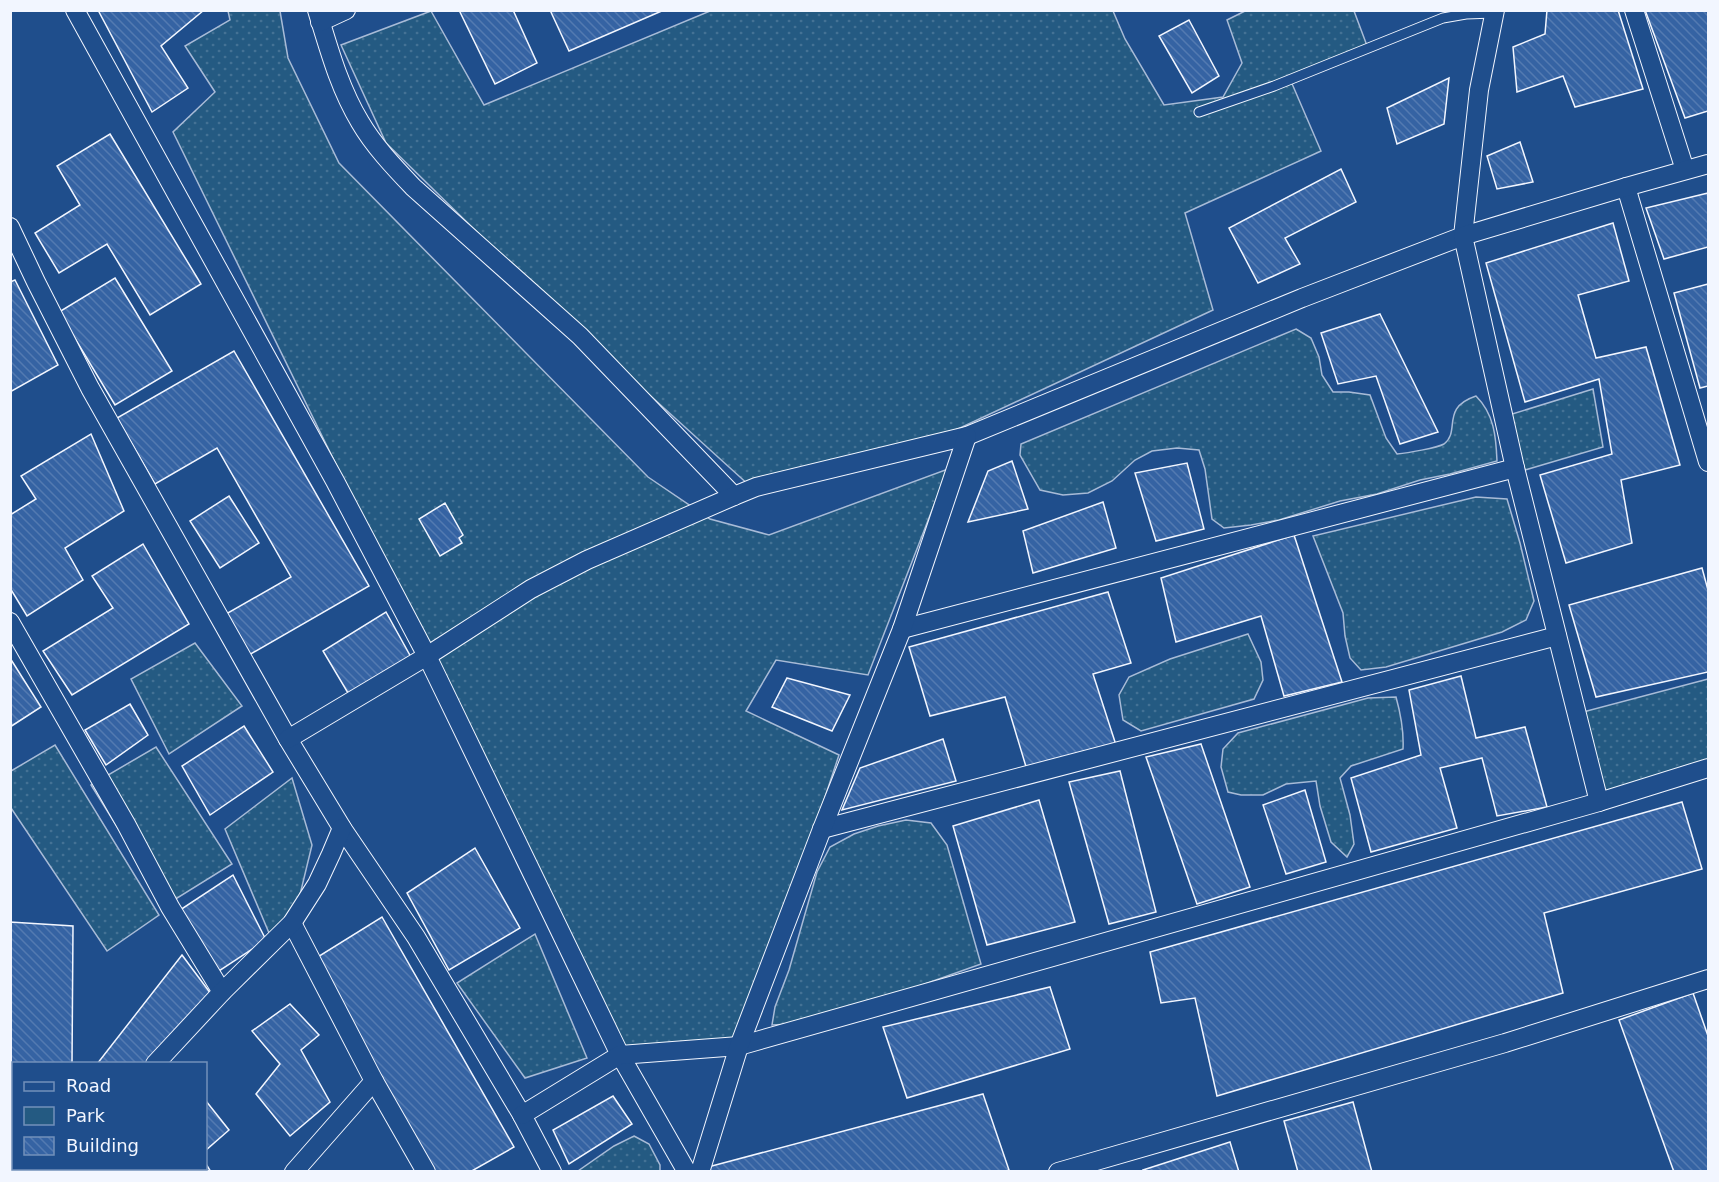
<svg xmlns="http://www.w3.org/2000/svg" width="1719" height="1182" viewBox="0 0 1719 1182" font-family="'DejaVu Sans',sans-serif">
	<style>
		.green { fill: url(#green-dots); stroke: #a8bbd7; stroke-width: 1.5 }
		.building { fill: url(#building-back-hatch); stroke: #f2f6ff; stroke-width: 1.5 }
		.lines { fill: none; stroke-linecap: round; stroke-linejoin: round }
		.service-casing { stroke: #f2f6ff; stroke-width: 11 }
		.minor-casing { stroke: #f2f6ff; stroke-width: 20 }
		.service { stroke: #1f4e8c; stroke-width: 9 }
		.minor { stroke: #1f4e8c; stroke-width: 18 }
	</style>
	<defs>
		<pattern id="green-dots" width="8" height="8" patternUnits="userSpaceOnUse" patternTransform="scale(1.5)"><rect width="8" height="8" fill="#245a82"/><path d="M2 2h.1M6 6h.1" fill="none" stroke="#447295" stroke-width="1.8" stroke-linecap="round"/></pattern>
		<pattern id="building-back-hatch" width="6" height="6" patternUnits="userSpaceOnUse" patternTransform="scale(1.5)"><rect width="6" height="6" fill="#3563a3"/><path d="M-1 5l2 2M0 0l6 6M5-1l2 2" fill="none" stroke="#537ab1"/></pattern>
	</defs>
	<rect width="100%" height="100%" fill="#1f4e8c"/>
	<g class="green">
		<polygon points="228,11 280,11 288,58 339,163 648,477 710,519 769,535 948,469 868,675 776,660 746,711 839,755 745,1037 626,1056 173,132 215,92 185,46 230,20"/>
		<polygon points="431,11 484,105 710,11 1113,11 1125,39 1164,105 1223,97 1242,63 1227,20 1245,11 1354,11 1369,51 1290,79 1321,151 1185,213 1213,310 945,435 751,487 568,321 386,143 341,45"/>
		<path d="M1296 329 1311 338 1319 357 1322 375 1333 392H1349L1370 395 1386 438 1397 454C1407 453 1437 448 1444 444 1461 431 1440 408 1476 396 1494 414 1496 436 1497 461L1450 474 1420 480 1377 494 1340 501 1279 520 1251 525 1224 528 1212 519 1205 469 1199 450 1177 448 1152 451 1135 460 1112 481 1088 493 1063 495 1040 490 1020 455 1021 444Z"/>
		<polygon points="1593,389 1603,447 1525,470 1509,415"/>
		<polygon points="1476,497 1507,499 1520,543 1534,601 1526,620 1502,632 1386,667 1361,670 1350,658 1345,636 1343,613 1313,536"/>
		<polygon points="1248,634 1261,662 1263,680 1254,699 1141,731 1123,720 1119,695 1129,677 1170,659"/>
		<polygon points="195,643 242,706 169,754 131,679"/>
		<polygon points="1708,679 1708,761 1605,792 1583,712"/>
		<path d="M1396 697C1401 715 1404 730 1403 749L1351 766 1340 778 1350 815 1354 844 1347 857 1331 842 1320 806 1316 781 1286 784 1263 795H1241L1228 792 1221 767 1223 749 1238 733 1368 698Z"/>
		<polygon points="55,745 159,915 107,951 11,808 11,771"/>
		<polygon points="156,747 232,864 166,905 91,785"/>
		<polygon points="292,778 312,845 298,903 272,940 225,829"/>
		<polygon points="906,820 931,823 947,845 981,964 908,990 791,1024 772,1025 775,1007 789,970 817,872 830,847 854,834 878,826"/>
		<polygon points="535,934 587,1058 525,1078 457,983"/>
		<polygon points="634,1136 649,1144 660,1165 660,1171 578,1171 614,1146"/>
		<polygon points="98,1169 98,1168 148,1169 145,1172 99,1171"/>
	</g>
	<g class="building">
		<polygon points="98,10 204,10 161,46 188,88 152,112"/>
		<polygon points="459,10 513,10 537,63 495,84"/>
		<polygon points="550,10 664,10 569,51"/>
		<polygon points="1547,10 1618,10 1643,89 1575,107 1563,76 1517,92 1513,47 1545,34"/>
		<polygon points="1645,10 1708,10 1708,111 1685,118"/>
		<polygon points="1189,20 1219,76 1192,93 1159,36"/>
		<polygon points="1449,78 1444,124 1397,144 1387,108"/>
		<polygon points="110,134 201,284 150,315 107,244 59,273 35,233 80,205 57,166"/>
		<polygon points="1520,142 1533,182 1497,189 1487,156"/>
		<polygon points="1341,169 1356,202 1285,238 1300,264 1258,283 1229,228"/>
		<polygon points="1708,193 1708,247 1664,259 1646,208"/>
		<polygon points="1613,223 1629,281 1578,295 1596,358 1646,347 1680,465 1621,480 1632,543 1566,563 1540,475 1612,454 1599,379 1525,402 1486,263"/>
		<polygon points="115,278 172,371 115,405 59,312"/>
		<polygon points="15,280 58,365 10,392 10,282"/>
		<polygon points="1708,284 1708,386 1700,388 1674,293"/>
		<polygon points="1380,314 1438,432 1400,444 1376,376 1338,384 1321,333"/>
		<polygon points="234,351 369,586 249,655 226,614 291,577 217,448 155,484 117,418"/>
		<polygon points="91,434 124,511 65,548 83,580 27,616 10,588 10,515 36,499 21,476"/>
		<polygon points="1012,461 1028,509 968,522 988,471"/>
		<polygon points="1187,463 1204,529 1156,541 1135,473"/>
		<polygon points="229,496 259,543 220,568 190,521"/>
		<polygon points="1103,502 1116,548 1033,573 1023,531"/>
		<polygon points="445,503 463,535 459,538 462,543 440,556 419,519"/>
		<polygon points="1294,535 1342,682 1284,696 1261,616 1176,642 1161,578"/>
		<polygon points="143,544 189,624 72,695 43,651 113,608 92,576"/>
		<polygon points="1702,568 1708,590 1708,672 1596,697 1569,605"/>
		<polygon points="1108,592 1131,663 1093,674 1116,745 1027,770 1005,697 930,716 909,647"/>
		<polygon points="386,612 412,659 348,693 323,651"/>
		<polygon points="10,658 41,707 10,727"/>
		<polygon points="1461,676 1476,738 1525,727 1547,807 1497,816 1482,758 1440,768 1457,828 1371,852 1351,778 1421,755 1409,690"/>
		<polygon points="787,678 850,695 832,731 772,707"/>
		<polygon points="130,704 148,735 106,765 85,730"/>
		<polygon points="244,726 273,772 210,815 182,766"/>
		<polygon points="943,739 956,781 842,810 860,768"/>
		<polygon points="1201,744 1250,887 1197,904 1146,757"/>
		<polygon points="1120,771 1156,912 1109,924 1069,782"/>
		<polygon points="1305,790 1326,862 1286,874 1263,805"/>
		<polygon points="1039,800 1075,922 987,945 953,826"/>
		<polygon points="1682,802 1702,869 1544,913 1563,993 1217,1096 1195,998 1161,1003 1150,952"/>
		<polygon points="475,848 520,928 449,970 407,893"/>
		<polygon points="233,875 266,940 219,971 180,910"/>
		<polygon points="382,917 514,1147 470,1172 433,1172 316,958"/>
		<polygon points="10,922 73,926 72,1064 14,1064 14,1142 10,1143"/>
		<polygon points="182,955 214,998 150,1064 97,1064"/>
		<polygon points="1050,987 1070,1049 907,1098 883,1027"/>
		<polygon points="1693,993 1708,1036 1708,1172 1674,1172 1619,1020"/>
		<polygon points="290,1004 319,1035 301,1050 330,1102 290,1136 256,1094 280,1064 252,1031"/>
		<polygon points="983,1094 1009,1170 1004,1172 710,1172 708,1167"/>
		<polygon points="613,1096 632,1124 569,1164 553,1130"/>
		<polygon points="206,1101 229,1130 206,1150"/>
		<polygon points="1353,1102 1372,1172 1298,1172 1284,1121"/>
		<polygon points="1230,1142 1239,1172 1144,1172 1143,1170"/>
		<polygon points="206,1164 211,1172 159,1172 162,1168 206,1168"/>
	</g>
	<g class="lines">
		<g class="service-casing">
			<polyline id="service" points="1199,112 1274,86 1443,18 1466,14 1494,13"/>
		</g>
		<g class="minor-casing">
			<g id="minor">
				<polyline points="75,10 335,481 427,656 620,1055 687,1172"/>
				<path d="M317 10C329 49 339 87 360 122 374 146 394 167 413 187L580 336 734 496"/>
				<polyline points="1634,10 1685,170"/>
				<polyline points="320,22 346,10"/>
				<polyline points="1626,187 1708,462"/>
				<polyline points="10,227 36,282 90,388 288,739 342,828 416,937 522,1115 552,1172"/>
				<polyline points="10,622 126,824 170,907 222,992"/>
				<polyline points="902,629 1515,468"/>
				<polyline points="288,739 427,656 531,589 587,560 734,496 756,487 967,436 1302,298 1463,236 1479,90 1495,10"/>
				<polyline points="1599,802 1708,768"/>
				<polyline points="822,829 1557,636"/>
				<polyline points="292,923 374,1081 426,1172"/>
				<polyline points="155,1064 222,992 292,923 317,884 331,854 342,828"/>
				<polyline points="522,1115 620,1055 739,1046 1599,802 1515,468 1463,236 1626,187 1708,164"/>
				<polyline points="53,1172 56,1168"/>
				<polyline points="294,1172 374,1081"/>
				<polyline points="700,1172 739,1046 822,829 902,629 967,436"/>
				<polyline points="1058,1172 1505,1043 1708,979"/>
			</g>
		</g>
		<use href="#service" class="service"/>
		<use href="#minor" class="minor"/>
	</g>
	<rect width="1719" height="1182" fill="none" stroke="#f2f6ff" stroke-width="24"/>
	<rect x="12" y="1062" width="195" height="108" fill="#1f4e8c" stroke="#7391ba" stroke-width="1.5"/>
	<rect x="24" y="1082" width="30" height="9" fill="#1f4e8c" stroke="#7391ba" stroke-width="1.5"/>
	<text x="66" y="1092" font-size="18" fill="#f2f6ff">Road</text>
	<rect x="24" y="1107" width="30" height="18" fill="#245a82" stroke="#7391ba" stroke-width="1.5"/>
	<text x="66" y="1122" font-size="18" fill="#f2f6ff">Park</text>
	<rect x="24" y="1137" width="30" height="18" fill="url(#building-back-hatch)" stroke="#7391ba" stroke-width="1.5"/>
	<text x="66" y="1152" font-size="18" fill="#f2f6ff">Building</text>
</svg>
